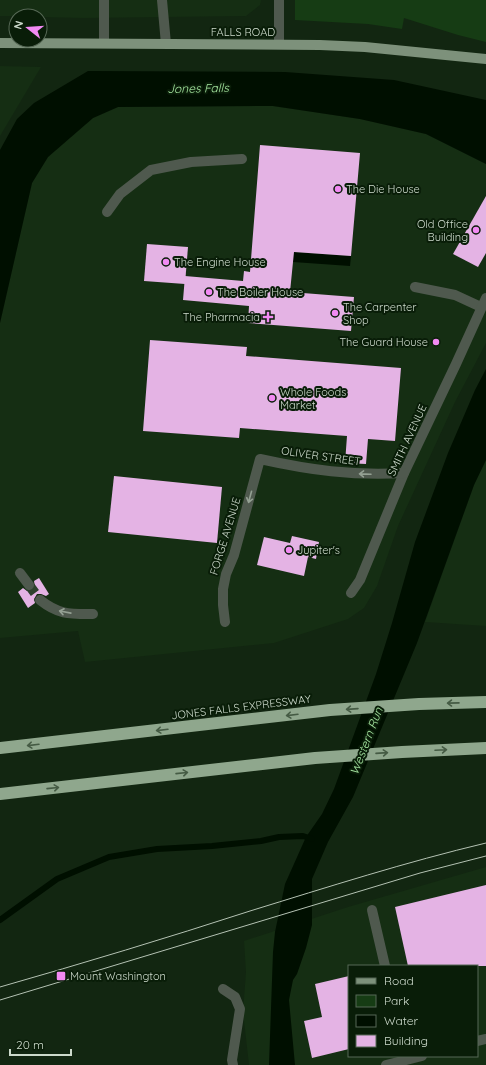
<svg xmlns="http://www.w3.org/2000/svg" width="486" height="1065" viewBox="0 0 486 1065" font-family="Quicksand,sans-serif">
	<style>
		.built { fill: #152e13; fill-rule: evenodd }
		.green { fill: #163c14 }
		.water { fill: #000f00 }
		.lines { fill: none; stroke-linecap: round; stroke-linejoin: round }
		.stream { stroke: #000f00; stroke-width: 6 }
		.building { fill: #e4b3e4 }
		.minor-tunnel { stroke: #2e412d; stroke-width: 10; stroke-dasharray: 10 5; stroke-linecap: butt }
		.minor { stroke: #4f594e; stroke-width: 10 }
		.major { stroke: #7d917b; stroke-width: 10 }
		.highway { stroke: #8fa78d; stroke-width: 12 }
		.tram { stroke: #b4c2b3; stroke-width: 1 }
		.oneway { stroke: #94a093 }
		.oneway2 { stroke: #455b44 }
		.poi-dot { fill: #f28af3; stroke: #091d08; stroke-width: 1.5 }
		.labels { text-anchor: middle; dominant-baseline: central; stroke-width: 4; stroke-linejoin: round; paint-order: stroke }
		.street-label { font-size: 11px; fill: #cddacc; stroke: #091d08 }
		.poi-label { font-size: 11px; fill: #cddacc; stroke: #091d08; text-anchor: start }
		.water-label { font-size: 12px; font-style: italic; fill: #a6e6a1; stroke: #091d08 }
	</style>
	<rect width="100%" height="100%" fill="#122611"/>
	<g class="built">
		<polygon points="0,0 261,0 260,5 246,16 84,18 40,17 40,16 0,16"/>
		<polygon points="0,66 41,67 0,136"/>
		<polygon points="273,106 360,119 426,134 486,164 486,343 455,402 398,526 377,586 364,608 348,619 274,643 85,662 78,631 0,638 0,323 32,183 48,157 93,118 118,107"/>
		<polygon points="486,460 486,626 425,622 474,485"/>
		<path d="M486 867V1065H249L243 1012 246 972 244 941 348 907ZM349 966H477V1056H349Z"/>
	</g>
	<polygon class="green" points="295,0 486,0 486,42 458,35 404,18 402,29 368,24 295,20"/>
	<g class="water">
		<polygon points="88,71 285,72 394,80 486,100 486,164 426,134 360,119 273,106 118,107 93,118 48,157 32,183 0,323 0,150 17,119 34,103"/>
		<polygon points="293,252 351,256 350,266 293,262"/>
		<polygon points="486,369 486,460 474,485 417,643 353,797 328,842 312,879 312,925 306,948 297,974 293,980 289,1000 295,1065 269,1065 273,952 275,932 285,884 306,837 322,814 334,789 376,674 392,623 415,542 448,453 475,390"/>
	</g>
	<g class="lines">
		<polyline class="stream" points="0,920 57,879 109,857 157,849 212,846 261,841 279,837 303,836 312,839"/>
	</g>
	<g class="building">
		<polygon points="260,145 360,153 351,256 294,252 290,292 354,297 351,331 248,323 249,306 183,300 185,276 243,281 244,271 250,272"/>
		<polygon points="486,196 486,253 478,267 453,254"/>
		<polygon points="147,244 188,247 185,284 144,281"/>
		<polygon points="150,340 247,347 246,356 401,368 395,441 368,439 366,464 345,463 347,436 240,428 239,438 143,431"/>
		<polygon points="114,476 222,487 217,543 108,532"/>
		<polygon points="292,536 319,542 316,559 308,557 304,576 257,565 264,537 290,543"/>
		<polygon points="39,578 49,594 46,596 41,594 37,594 34,599 35,603 28,608 18,592 23,588 27,591 33,590 35,587 34,581"/>
		<polygon points="486,885 486,966 408,966 395,907"/>
		<polygon points="349,976 349,1049 312,1058 304,1021 322,1017 315,984"/>
	</g>
	<g class="lines">
		<polyline class="minor-tunnel" points="29,585 40,600"/>
		<g class="minor">
			<polyline points="162,0 166,44"/>
			<polyline points="279,0 279,44"/>
			<polyline points="104,43 104,0"/>
			<polyline points="107,212 120,194 151,170 191,162 242,159"/>
			<polyline points="415,287 455,295 481,307"/>
			<polyline points="20,573 29,585"/>
			<polyline points="351,593 360,580 404,473 456,364 486,298"/>
			<path d="M40 600C59 615 70 614 93 614"/>
			<path d="M225 622 223 605V589L226 574 234 555 260 459C310 470 352 476 404 473"/>
			<polyline points="372,910 385,966"/>
			<polyline points="223,989 235,997 240,1009 232,1060 233,1065"/>
			<polyline points="477,1041 486,1039"/>
			<polyline points="386,1065 422,1056"/>
		</g>
		<polyline class="major" points="0,43 320,45 365,47 486,59"/>
		<g class="highway">
			<polyline points="0,748 330,710 419,704 486,702"/>
			<polyline points="0,794 315,758 402,752 486,748"/>
		</g>
		<g class="tram">
			<path d="M0 987C84 963 167 938 250 911 328 887 406 862 486 843"/>
			<polyline points="0,1000 420,873 486,856"/>
		</g>
	</g>
	<defs><path id="oneway-shaft" d="M-6 0H5M1.5-3L5.5 0L1.5 3" fill="none" stroke-width="1.6" stroke-linecap="round" stroke-linejoin="round"/></defs>
	<g class="oneway">
		<use href="#oneway-shaft" transform="translate(365 474) rotate(-178)"/>
		<use href="#oneway-shaft" transform="translate(250 497) rotate(105)"/>
		<use href="#oneway-shaft" transform="translate(65 612) rotate(-169)"/>
	</g>
	<g class="oneway2">
		<use href="#oneway-shaft" transform="translate(453 703) rotate(179)"/>
		<use href="#oneway-shaft" transform="translate(352 709) rotate(176)"/>
		<use href="#oneway-shaft" transform="translate(292 715) rotate(173)"/>
		<use href="#oneway-shaft" transform="translate(162 730) rotate(173)"/>
		<use href="#oneway-shaft" transform="translate(33 745) rotate(173)"/>
		<use href="#oneway-shaft" transform="translate(441 750) rotate(-3)"/>
		<use href="#oneway-shaft" transform="translate(382 753) rotate(-4)"/>
		<use href="#oneway-shaft" transform="translate(182 773) rotate(-6)"/>
		<use href="#oneway-shaft" transform="translate(53 788) rotate(-6)"/>
	</g>
	<g class="poi-dot">
		<circle cx="338" cy="189" r="4"/>
		<circle cx="476" cy="230" r="4"/>
		<circle cx="166" cy="262" r="4"/>
		<circle cx="209" cy="292" r="4"/>
		<circle cx="335" cy="313" r="4"/>
		<path d="M266 311h4v4h4v4h-4v4h-4v-4h-4v-4h4z"/>
		<circle cx="436" cy="342" r="4"/>
		<circle cx="272" cy="398" r="4"/>
		<circle cx="289" cy="550" r="4"/>
		<rect x="56" y="971" width="10" height="10" rx="2"/>
	</g>
	<g class="labels">
		<g class="street-label">
			<text x="243" y="32">FALLS ROAD</text>
			<text transform="translate(407 440) rotate(-65)">SMITH AVENUE</text>
			<text transform="translate(321 456) rotate(8)">OLIVER STREET</text>
			<text transform="translate(225 536) rotate(-73)">FORGE AVENUE</text>
			<text transform="translate(241 707) rotate(-7)">JONES FALLS EXPRESSWAY</text>
		</g>
		<g class="poi-label">
			<text x="346" y="189">The Die House</text>
			<text x="468" y="224" text-anchor="end">Old Office<tspan x="468" dy="13">Building</tspan></text>
			<text x="174" y="262">The Engine House</text>
			<text x="217" y="292">The Boiler House</text>
			<text x="343" y="307">The Carpenter<tspan x="343" dy="13">Shop</tspan></text>
			<text x="260" y="317" text-anchor="end">The Pharmacia</text>
			<text x="428" y="342" text-anchor="end">The Guard House</text>
			<text x="280" y="392">Whole Foods<tspan x="280" dy="13">Market</tspan></text>
			<text x="297" y="550">Jupiter's</text>
			<text x="70" y="976">Mount Washington</text>
		</g>
		<g class="water-label">
			<text transform="translate(198 88) rotate(-1)">Jones Falls</text>
			<text transform="translate(366 741) rotate(-69)">Western Run</text>
		</g>
	</g>
	<rect x="348" y="965" width="130" height="92" fill="#091d08" stroke="#576956"/>
	<rect x="356" y="978" width="20" height="6" fill="#7d917b" stroke="#576956"/>
	<text x="384" y="985" font-size="12" fill="#cddacc">Road</text>
	<rect x="356" y="995" width="20" height="12" fill="#163c14" stroke="#576956"/>
	<text x="384" y="1005" font-size="12" fill="#cddacc">Park</text>
	<rect x="356" y="1015" width="20" height="12" fill="#000f00" stroke="#576956"/>
	<text x="384" y="1025" font-size="12" fill="#cddacc">Water</text>
	<rect x="356" y="1035" width="20" height="12" fill="#e4b3e4" stroke="#576956"/>
	<text x="384" y="1045" font-size="12" fill="#cddacc">Building</text>
	<g transform="translate(28 28) rotate(287)"><circle r="19" fill="#091d08" stroke="#576956"/>
	<path d="M0-3L7 15L0 10L-7 15Z" fill="#f28af3"/>
	<text y="-6" font-size="11" font-weight="bold" text-anchor="middle" fill="#cddacc">N</text>
	</g>
	<path d="M10 1049v6h61v-6" fill="none" stroke="#cddacc" stroke-width="2"/>
	<text x="16" y="1049" font-size="12" fill="#cddacc" stroke="#091d08" stroke-width="3" paint-order="stroke">20 m</text>
</svg>
